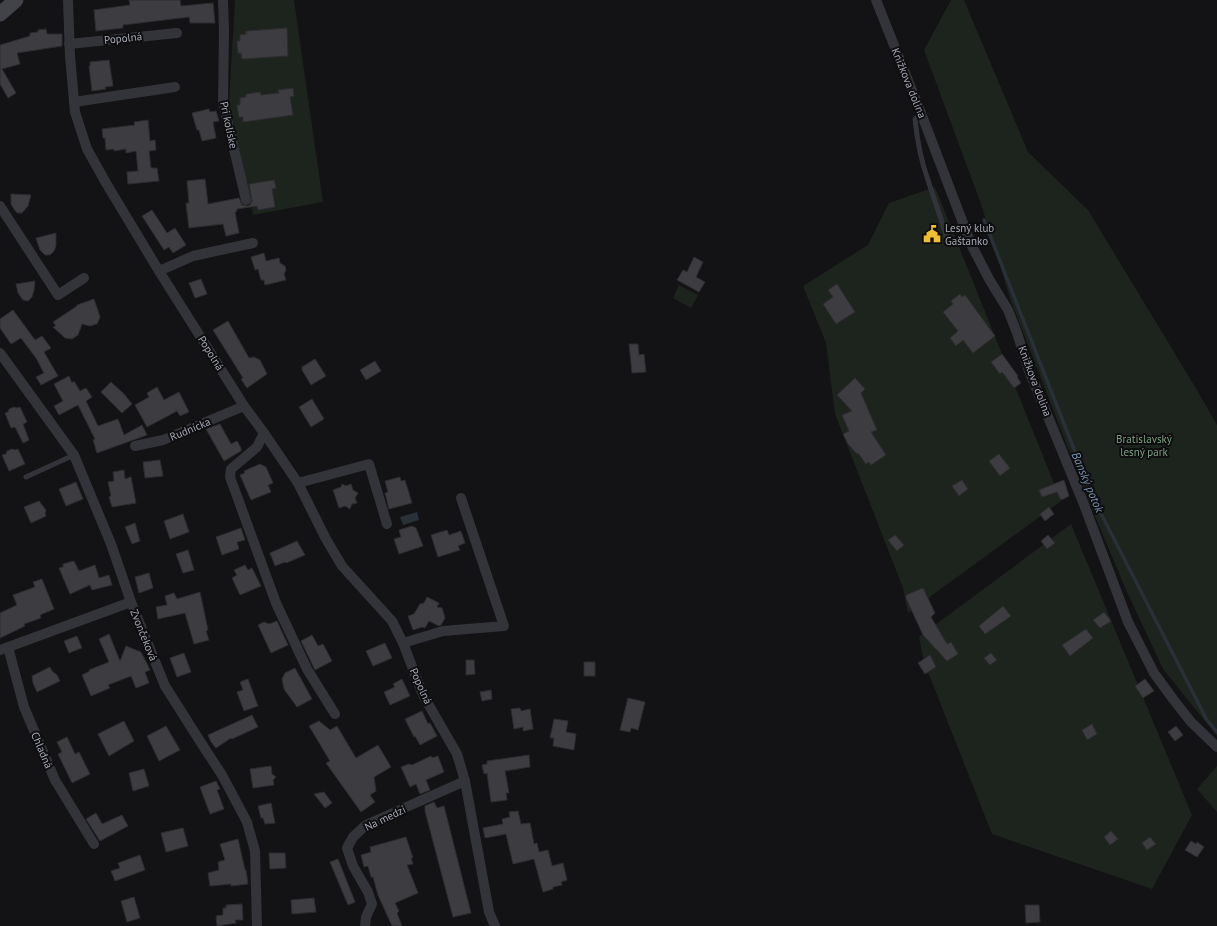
<svg xmlns="http://www.w3.org/2000/svg" width="1217" height="926" viewBox="0 0 1217 926" font-family="'PT Sans',sans-serif">
	<style>
		.green { fill: #1d241e }
		.water { fill: #293037 }
		.lines { fill: none; stroke-linecap: round; stroke-linejoin: round }
		.stream { stroke: #293037; stroke-width: 3.5 }
		.building { fill: #3d3d41; stroke: #2d2c30 }
		.lane { stroke: #333439; stroke-width: 5 }
		.street { stroke: #333439; stroke-width: 10 }
		.secondary { stroke: #414349; stroke-width: 15 }
		.labels { text-anchor: middle; dominant-baseline: central; stroke-width: 4; stroke-linejoin: round; paint-order: stroke }
		.street-label { font-size: 11px; fill: #a4a8b4; stroke: #0e0d0f }
		.poi-label { font-size: 11px; fill: #a4a8b4; stroke: #0e0d0f; text-anchor: start }
		.park-label { font-size: 11px; fill: #7b9f80; stroke: #0e0d0f }
		.water-label { font-size: 12px; font-style: italic; fill: #7b92b0; stroke: #0e0d0f }
	</style>
	<rect width="100%" height="100%" fill="#131214"/>
	<g class="green">
		<polygon points="235,0 294,0 323,202 253,215 229,102"/>
		<polygon points="951,0 964,0 1028,152 1088,210 1197,390 1217,425 1217,736 1163,669 1127,592 1089,502 1011,301 981,204 924,50"/>
		<polygon points="935,187 1061,501 908,613 903,588 835,414 826,343 803,286 868,245 889,203"/>
		<polygon points="679,285 698,295 691,308 673,298"/>
		<polygon points="1071,524 1192,815 1152,889 992,834 924,662 919,637"/>
		<polygon points="1217,766 1217,812 1197,789"/>
	</g>
	<polygon class="water" points="417,512 419,520 403,525 400,517"/>
	<g class="lines">
		<polyline class="stream" points="984,220 1094,500 1207,720 1217,732"/>
	</g>
	<g class="building">
		<polygon points="129,0 180,0 181,6 213,3 215,23 190,23 189,17 123,25 123,28 96,31 94,10 130,5"/>
		<polygon points="287,28 288,56 242,59 241,53 238,53 237,41 240,41 240,35 246,34 246,31"/>
		<polygon points="46,29 47,34 62,34 62,46 17,53 20,64 2,69 16,93 8,98 0,84 0,45 30,36 30,33 38,32 38,30"/>
		<polygon points="109,60 113,86 105,87 106,89 92,91 89,66 90,66 90,62"/>
		<polygon points="293,88 294,96 290,97 293,115 243,122 243,117 239,117 237,105 240,105 240,98 246,97 246,94 260,92 261,95 279,93 278,90"/>
		<polygon points="209,109 210,112 216,111 219,121 213,122 216,138 202,141 199,130 197,130 192,113"/>
		<polygon points="148,120 150,141 155,140 156,150 149,151 151,168 157,168 159,181 128,184 127,172 138,171 136,151 126,153 126,149 114,151 114,149 106,150 105,138 103,138 102,129 135,125 134,122"/>
		<polygon points="205,179 208,204 239,198 242,205 247,206 250,205 252,201 249,184 274,180 276,188 272,189 275,207 258,210 257,206 237,209 237,211 235,212 239,233 226,236 223,224 189,228 186,203 189,203 187,181"/>
		<polygon points="11,194 31,195 28,206 22,213 17,213 14,209 11,204"/>
		<polygon points="152,210 167,233 175,228 186,245 173,253 169,247 164,250 142,216"/>
		<polygon points="934,228 940,238 933,243 926,233"/>
		<polygon points="56,233 56,246 54,251 50,255 45,255 40,250 36,238"/>
		<polygon points="264,253 266,261 279,258 280,263 285,266 286,270 284,274 286,280 265,285 264,280 261,280 258,269 255,270 251,257"/>
		<polygon points="694,257 703,262 696,277 705,282 699,292 677,280 683,270 687,272"/>
		<polygon points="201,279 207,294 195,298 189,283"/>
		<polygon points="35,281 34,290 32,297 28,301 23,300 18,293 16,284"/>
		<polygon points="837,284 855,312 836,324 823,304 833,297 828,290"/>
		<polygon points="960,294 962,297 965,295 995,336 973,353 963,340 956,346 950,338 958,331 943,312 953,304 951,301"/>
		<polygon points="94,299 100,317 97,324 90,326 82,324 78,335 72,339 65,338 53,327 56,326 53,322 77,306 77,305"/>
		<polygon points="13,310 35,340 42,336 51,348 44,352 58,376 41,385 36,377 44,373 36,358 21,338 11,344 0,328 0,319"/>
		<polygon points="228,321 249,358 254,357 260,360 267,374 247,388 241,379 243,378 213,330"/>
		<polygon points="629,344 638,344 639,355 644,354 646,372 632,373"/>
		<polygon points="1002,354 1018,376 1017,377 1021,383 1014,388 1002,372 1000,374 991,362"/>
		<polygon points="315,359 326,376 311,385 302,370 302,367"/>
		<polygon points="375,361 381,371 366,380 360,370"/>
		<polygon points="69,376 72,383 74,381 80,391 86,388 92,397 86,401 98,426 118,419 124,435 142,425 147,435 97,453 93,440 95,439 78,405 59,415 54,406 63,401 54,384"/>
		<polygon points="855,378 865,389 861,393 877,430 871,432 886,455 871,465 869,462 866,464 858,453 857,454 848,444 843,434 849,431 842,415 852,411 837,395"/>
		<polygon points="111,382 124,394 132,404 122,413 101,392"/>
		<polygon points="157,387 164,400 179,392 189,412 180,416 177,411 147,427 135,405 149,397 147,393"/>
		<polygon points="312,399 324,419 311,427 299,407"/>
		<polygon points="14,407 17,408 20,407 27,422 23,424 29,440 23,443 15,427 11,428 5,413 8,412 9,409"/>
		<polygon points="220,424 231,444 237,441 241,448 241,451 224,461 206,429"/>
		<polygon points="12,449 15,450 18,449 25,464 9,471 2,455 6,454 7,451"/>
		<polygon points="999,454 1010,468 1000,476 989,461"/>
		<polygon points="160,460 163,476 145,478 143,462"/>
		<polygon points="260,464 266,467 273,483 268,485 271,492 251,500 240,475 245,473 244,471"/>
		<polygon points="124,470 125,479 131,477 136,503 112,507 109,497 111,496 108,482 114,481 113,472"/>
		<polygon points="400,477 401,481 405,480 412,503 389,509 385,493 388,492 385,481"/>
		<polygon points="962,480 968,489 959,496 952,486"/>
		<polygon points="1064,480 1069,496 1061,500 1057,492 1042,497 1039,490"/>
		<polygon points="76,482 83,499 66,506 59,489"/>
		<polygon points="342,484 346,486 351,484 353,490 358,493 355,498 357,503 352,504 350,509 345,506 339,508 333,490 341,487"/>
		<polygon points="39,501 46,510 45,513 46,516 31,523 24,507"/>
		<polygon points="1049,507 1054,514 1045,521 1040,514"/>
		<polygon points="183,514 189,532 170,539 164,521"/>
		<polygon points="135,523 140,541 132,544 125,527"/>
		<polygon points="412,526 416,528 423,546 399,554 394,539 401,537 399,530"/>
		<polygon points="241,528 245,540 237,542 239,549 222,555 216,537"/>
		<polygon points="447,530 449,535 461,531 465,543 458,546 460,550 438,557 431,535"/>
		<polygon points="895,535 904,545 897,551 888,540"/>
		<polygon points="1048,535 1055,543 1047,549 1041,541"/>
		<polygon points="297,541 305,555 286,563 285,562 275,566 270,553"/>
		<polygon points="188,550 194,570 183,573 176,554"/>
		<polygon points="74,561 79,571 95,565 99,578 109,575 112,585 92,590 90,585 70,594 59,568 63,567 63,564"/>
		<polygon points="245,565 248,570 252,568 261,586 240,595 232,578 237,575 234,570"/>
		<polygon points="149,573 153,588 139,593 135,577"/>
		<polygon points="42,579 54,609 40,615 41,618 24,624 25,626 0,638 0,613 17,605 13,595 35,587 33,582"/>
		<polygon points="923,588 935,613 931,617 947,644 951,642 958,654 947,661 923,635 906,598 906,595"/>
		<polygon points="200,592 208,630 206,631 209,640 194,644 185,613 158,619 156,607 167,605 165,596 174,593 177,599"/>
		<polygon points="427,597 439,603 437,607 442,608 445,618 441,625 439,626 429,621 425,628 422,627 413,630 408,616 414,614 420,604 424,603"/>
		<polygon points="1003,606 1011,616 985,634 979,626"/>
		<polygon points="1104,612 1111,621 1100,628 1093,620"/>
		<polygon points="277,621 288,645 271,653 258,625 264,622 269,624"/>
		<polygon points="1086,629 1093,638 1070,656 1062,645"/>
		<polygon points="109,634 120,661 126,646 141,652 150,670 145,672 149,683 136,688 131,676 108,685 110,688 91,696 82,675 90,671 89,670 109,662 99,639"/>
		<polygon points="312,635 318,646 323,644 332,661 315,670 301,641"/>
		<polygon points="77,636 82,648 69,653 64,641"/>
		<polygon points="385,643 392,658 373,666 366,651"/>
		<polygon points="184,653 191,672 177,677 170,658"/>
		<polygon points="991,653 997,660 990,665 984,658"/>
		<polygon points="930,655 936,667 925,674 918,663"/>
		<polygon points="466,660 474,660 475,674 466,675"/>
		<rect x="584" y="662" width="11" height="14"/>
		<polygon points="50,667 52,671 57,675 60,681 37,692 33,683 32,676"/>
		<polygon points="295,668 312,699 297,707 284,689 282,679 285,673"/>
		<polygon points="248,679 258,706 244,711 237,692 243,690 240,682"/>
		<polygon points="402,679 410,696 390,705 384,692 395,687 393,684"/>
		<polygon points="1145,679 1154,691 1143,698 1135,686"/>
		<polygon points="491,690 492,699 482,701 480,692"/>
		<polygon points="628,698 645,702 638,730 631,728 630,732 620,730"/>
		<polygon points="520,708 521,711 530,709 533,729 523,731 523,727 514,729 511,709"/>
		<polygon points="422,711 428,724 430,723 437,736 420,745 415,736 414,737 405,719"/>
		<polygon points="252,715 258,727 232,739 231,738 216,748 211,742 208,735"/>
		<polygon points="554,719 568,721 566,732 576,734 574,750 553,746 554,738 550,738"/>
		<polygon points="124,721 134,741 109,756 98,734"/>
		<polygon points="319,721 330,730 337,726 356,758 378,745 391,767 374,777 376,791 370,795 375,802 361,812 326,763 330,761 309,726"/>
		<polygon points="1092,724 1097,734 1087,740 1082,730"/>
		<polygon points="166,726 180,750 159,761 147,736"/>
		<polygon points="1176,726 1183,735 1175,741 1168,732"/>
		<polygon points="67,737 75,754 79,752 90,774 72,783 58,754 62,752 57,742"/>
		<polygon points="529,755 530,767 505,771 509,793 506,793 507,800 491,802 487,773 484,774 482,765 487,764 487,761"/>
		<polygon points="431,756 432,758 438,756 444,772 426,780 430,790 420,794 416,784 410,787 401,767 409,764 412,765"/>
		<polygon points="271,766 272,774 276,777 273,780 274,785 253,788 250,769"/>
		<polygon points="144,769 149,786 133,791 129,773"/>
		<polygon points="216,781 220,789 217,790 224,809 210,814 200,787"/>
		<polygon points="324,792 332,803 325,808 314,794"/>
		<polygon points="434,802 437,808 444,806 471,913 453,917 425,811 425,806"/>
		<polygon points="271,803 275,823 265,824 263,818 261,818 258,806"/>
		<polygon points="518,811 521,824 530,823 534,844 537,843 539,852 548,850 552,866 563,863 567,880 561,882 562,885 553,887 553,889 543,892 534,859 513,864 506,834 485,838 483,828 503,824 502,819 510,817 509,812"/>
		<polygon points="96,813 102,824 122,815 128,826 100,841 86,819"/>
		<polygon points="183,828 188,846 166,852 161,833"/>
		<polygon points="1111,831 1118,839 1110,845 1104,837"/>
		<polygon points="406,837 413,858 411,858 413,864 407,865 418,893 395,903 399,911 397,913 402,926 392,926 378,895 373,877 371,877 368,866 364,867 361,855 371,852 370,847"/>
		<polygon points="1150,837 1156,844 1147,850 1142,843"/>
		<polygon points="238,839 245,870 246,870 248,884 231,886 231,884 210,886 208,873 219,870 218,862 225,860 220,844"/>
		<polygon points="1191,841 1196,844 1197,842 1204,847 1197,857 1185,850"/>
		<polygon points="269,853 285,853 286,868 270,869"/>
		<polygon points="140,855 145,870 115,881 111,871 120,868 118,863"/>
		<polygon points="338,859 355,902 348,905 330,862"/>
		<polygon points="134,897 140,918 127,922 121,901"/>
		<polygon points="314,898 316,912 292,914 291,900"/>
		<polygon points="242,904 243,920 235,920 236,923 217,926 216,916 223,915 223,908 226,908 226,905"/>
		<polygon points="1025,905 1039,905 1040,922 1026,923"/>
	</g>
	<g class="lines">
		<g class="lane">
			<path d="M921 113 915 119C917 139 921 161 928 180 934 200 942 219 947 239"/>
			<polyline points="26,477 74,455"/>
		</g>
		<g class="street">
			<polyline points="68,0 70,56 75,112 87,149 106,183 159,271 244,406 264,433 298,483 326,539 342,566 392,621 403,643 423,695 457,754 465,781 489,912 495,926"/>
			<polyline points="223,0 224,30 223,102 246,200"/>
			<polyline points="876,0 921,113 971,244 989,279 1008,310 1017,333 1028,368 1083,502 1128,622 1154,673 1173,699 1191,722 1217,747"/>
			<polyline points="69,44 177,33"/>
			<polyline points="74,102 175,87"/>
			<polyline points="0,206 58,295 84,278"/>
			<polyline points="159,271 193,256 253,243"/>
			<polyline points="0,353 74,455 111,544 131,602 165,686 205,749 222,775 247,822 255,851 257,926"/>
			<polyline points="264,433 257,447 231,469 230,477 276,603 307,669 335,714"/>
			<polyline points="135,446 163,440 244,406"/>
			<polyline points="298,483 369,464 387,524"/>
			<polyline points="403,643 443,631 504,626 461,498"/>
			<polyline points="8,647 24,707 55,780 94,844"/>
			<polyline points="0,650 131,602"/>
			<polyline points="365,926 366,917 372,904 368,892 353,866 347,848 353,837 366,825 465,781"/>
		</g>
		<polyline class="secondary" points="0,14 16,0"/>
	</g>
	<defs>
		<g id="civic-bare" transform="scale(1.38)"><path d="M-.6-6.5H3V-4.5H.6V-3L4-1V1h2V6H-6V1h2V-1L-.6-3ZM-1.2 2.5V6h2.4V2.5Z" fill="#efbf2f" stroke="#0e0d0f" stroke-width="2.5" paint-order="stroke"/></g>
	</defs>
	<g fill-rule="evenodd">
		<use href="#civic-bare" x="932" y="234"/>
	</g>
	<g class="labels">
		<g class="street-label">
			<text transform="translate(123 38) rotate(-6)">Popolná</text>
			<text transform="translate(909 83) rotate(68)">Knižkova dolina</text>
			<text transform="translate(229 125) rotate(78)">Pri kolíske</text>
			<text transform="translate(211 353) rotate(58)">Popolná</text>
			<text transform="translate(1035 381) rotate(69)">Knižkova dolina</text>
			<text transform="translate(190 429) rotate(-23)">Rudnícka</text>
			<text transform="translate(144 635) rotate(68)">Zvončeková</text>
			<text transform="translate(421 686) rotate(66)">Popolná</text>
			<text transform="translate(42 750) rotate(67)">Chladná</text>
			<text transform="translate(385 818) rotate(-26)">Na medzi</text>
		</g>
		<g class="poi-label">
			<text x="945" y="228">Lesný klub<tspan x="945" dy="13">Gaštanko</tspan></text>
		</g>
		<g class="park-label">
			<text x="1144" y="439">Bratislavský<tspan x="1144" dy="13">lesný park</tspan></text>
		</g>
		<g class="water-label">
			<text transform="translate(1088 482) rotate(67)">Banský potok</text>
		</g>
	</g>
</svg>
